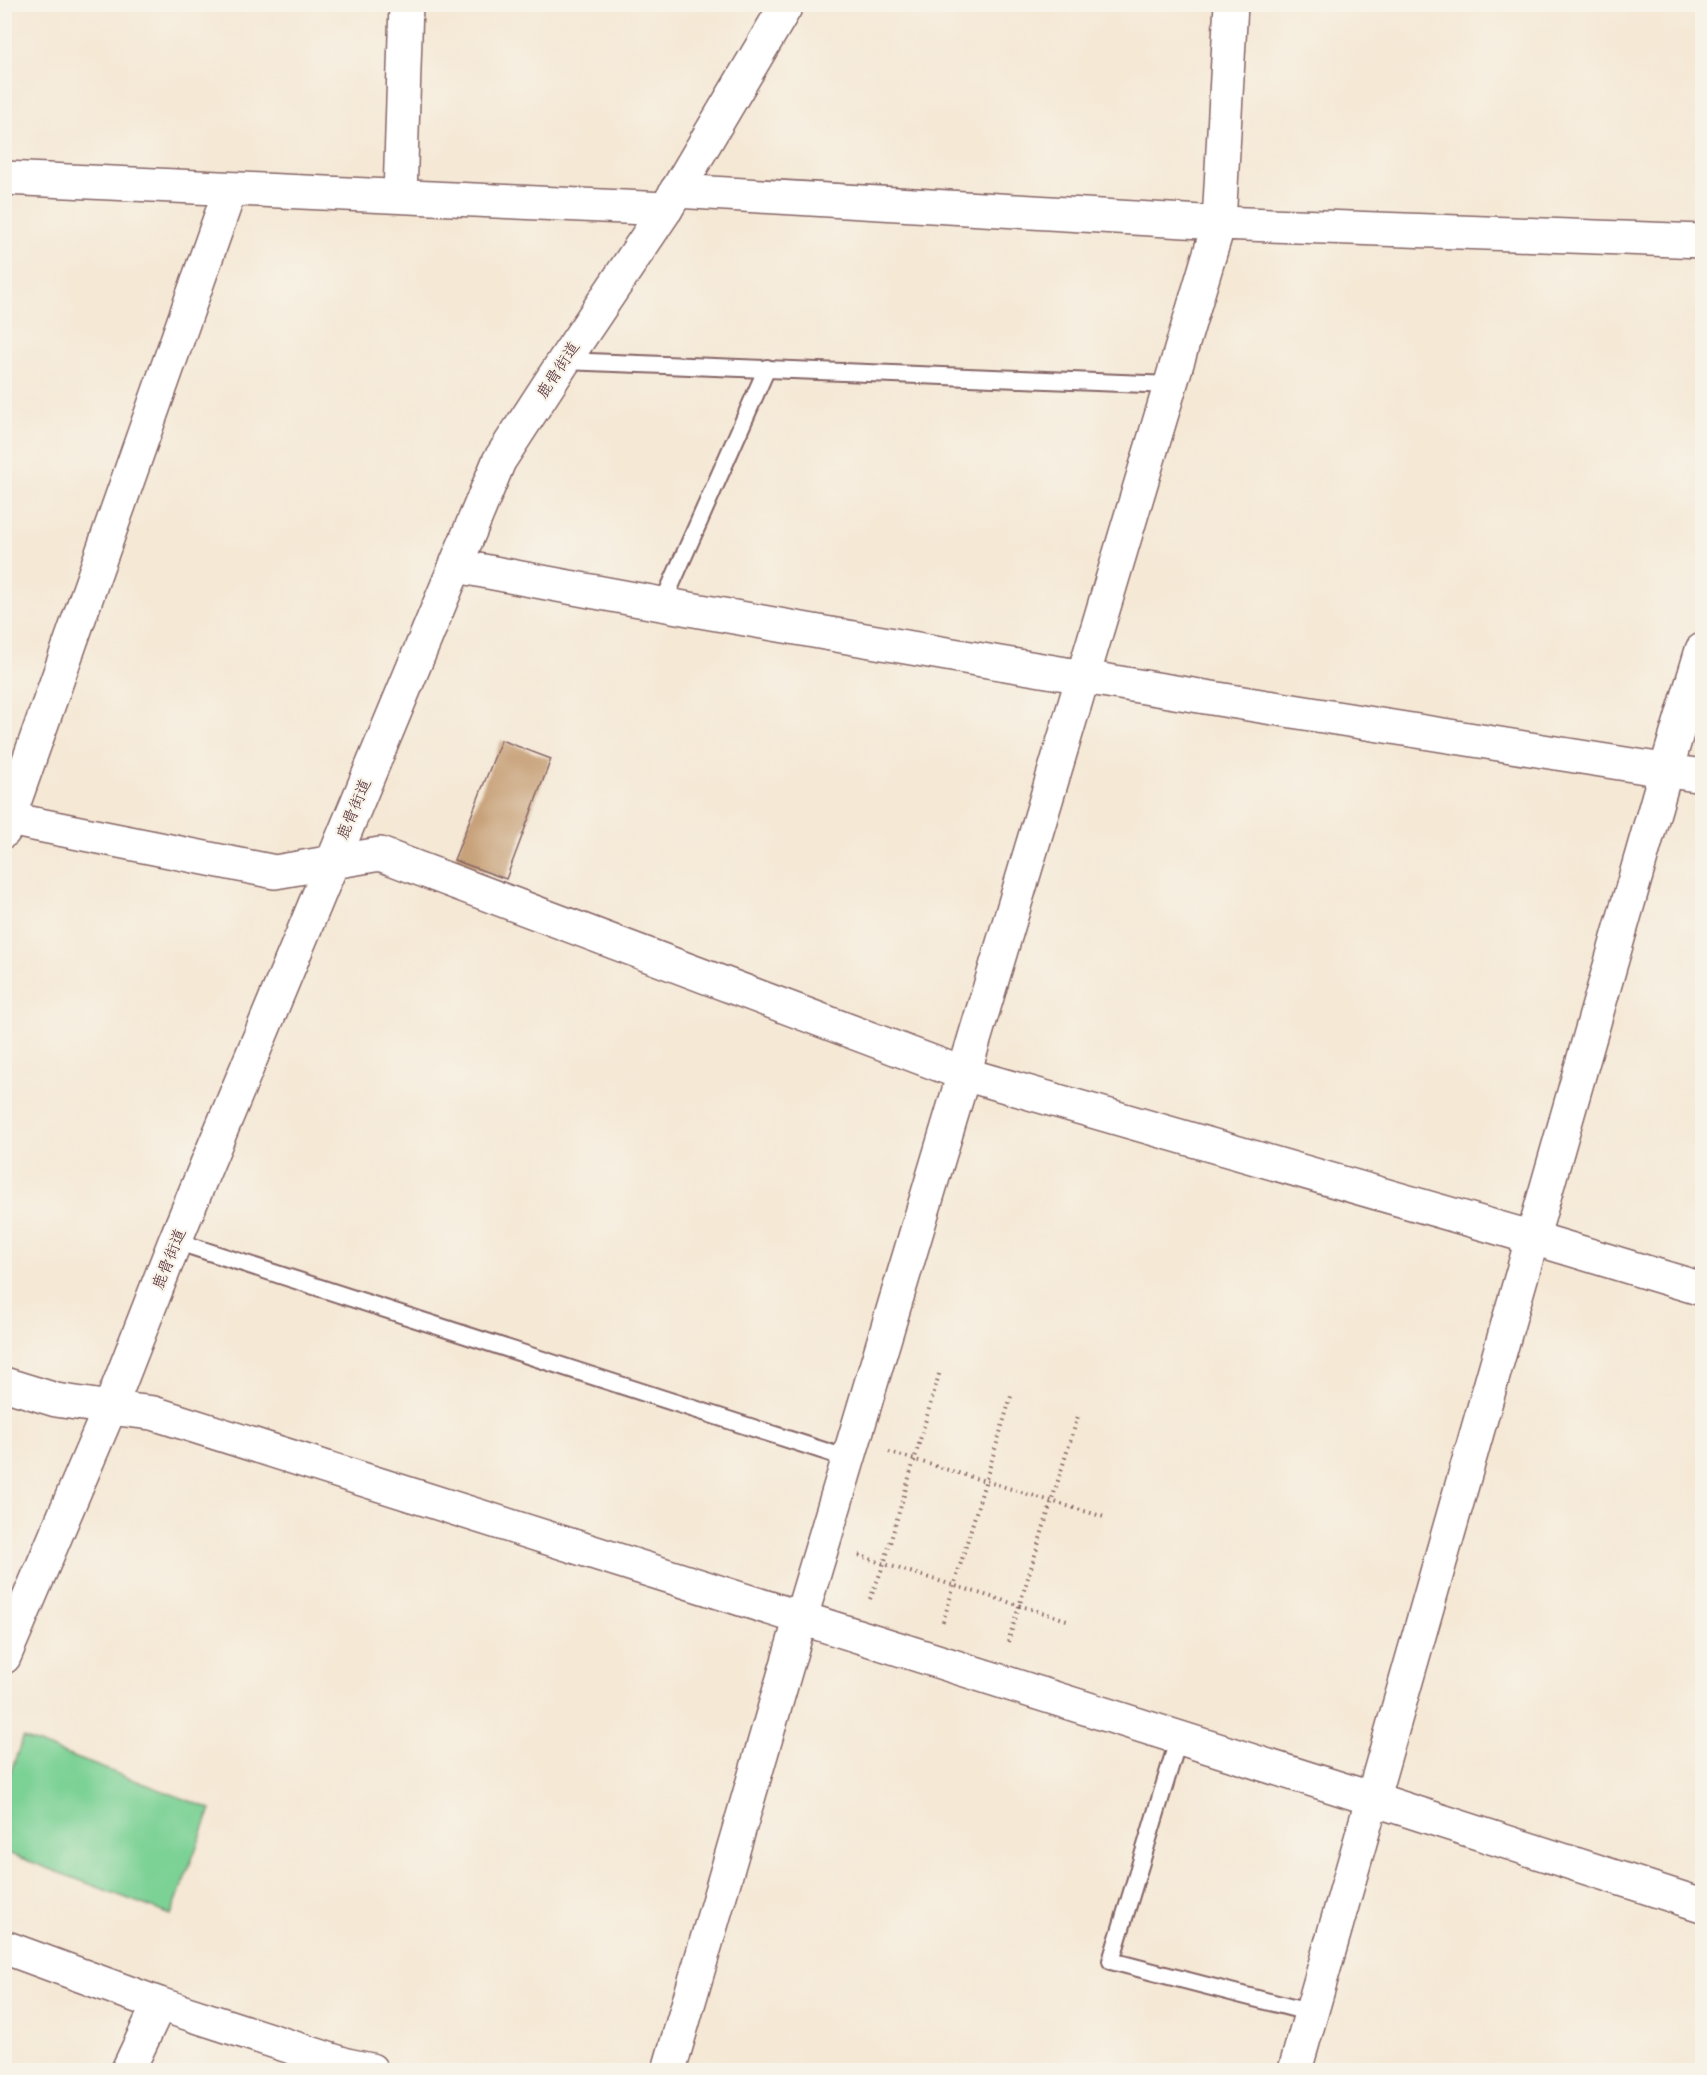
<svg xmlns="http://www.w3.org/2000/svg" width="1707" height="2075" viewBox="0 0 1707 2075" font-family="'Comic Neue','Klee One',sans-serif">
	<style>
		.green { fill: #7cd195; stroke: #637860; stroke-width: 1.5 }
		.building { fill: #c7a179 }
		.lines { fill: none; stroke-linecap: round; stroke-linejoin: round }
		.lane-casing { stroke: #866566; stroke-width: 20 }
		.street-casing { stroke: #866566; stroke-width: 36 }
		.secondary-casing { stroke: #866566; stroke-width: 36 }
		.path { stroke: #866566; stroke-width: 4; stroke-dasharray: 1.5 4.5; stroke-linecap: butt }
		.lane { stroke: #fff; stroke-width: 16 }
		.street { stroke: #fff; stroke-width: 33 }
		.secondary { stroke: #fff; stroke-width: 33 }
		.labels { text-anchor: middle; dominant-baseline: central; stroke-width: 4.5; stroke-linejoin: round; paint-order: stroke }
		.street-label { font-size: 16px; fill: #4a1f2b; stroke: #f7f3e8 }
	</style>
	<rect width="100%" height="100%" fill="#f7f3e8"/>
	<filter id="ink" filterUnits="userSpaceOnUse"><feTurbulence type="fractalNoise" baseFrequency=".0167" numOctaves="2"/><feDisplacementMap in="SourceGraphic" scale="12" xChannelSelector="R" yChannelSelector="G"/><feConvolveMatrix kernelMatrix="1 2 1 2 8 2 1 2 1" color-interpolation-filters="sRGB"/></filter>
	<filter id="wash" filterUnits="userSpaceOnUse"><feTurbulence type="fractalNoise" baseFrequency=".008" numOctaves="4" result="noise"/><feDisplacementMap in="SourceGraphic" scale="24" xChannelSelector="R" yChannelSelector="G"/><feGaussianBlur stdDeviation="1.35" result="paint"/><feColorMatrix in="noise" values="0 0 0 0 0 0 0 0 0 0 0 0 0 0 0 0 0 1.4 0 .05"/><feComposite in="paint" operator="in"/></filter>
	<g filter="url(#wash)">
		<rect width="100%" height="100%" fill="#f5e8d5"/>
		<polygon class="green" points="23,1738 211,1809 171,1915 5,1852 5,1787"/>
		<g id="blocks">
			<polygon class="building" points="501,740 551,759 506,879 454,860"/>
		</g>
	</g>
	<g filter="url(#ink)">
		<use href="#blocks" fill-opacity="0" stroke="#866566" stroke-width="1.5"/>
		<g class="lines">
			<g class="lane-casing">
				<g id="lane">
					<polyline points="564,361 1171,385"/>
					<polyline points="662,605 767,368"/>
					<polyline points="175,1241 849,1459"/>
					<polyline points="1179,1737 1111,1961 1312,2013"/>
				</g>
			</g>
			<g class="street-casing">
				<g id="street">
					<polyline points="4,178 666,209"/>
					<polyline points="676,191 1219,223 1231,4"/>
					<polyline points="400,196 406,4"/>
					<polyline points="4,818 275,872 380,854 964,1074 1533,1238 1702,1289"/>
					<polyline points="4,831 230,190"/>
					<polyline points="4,1384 56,1400 110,1408"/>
					<polyline points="1373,1799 1702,1905"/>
					<polyline points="4,1947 159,2004 347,2065 371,2070"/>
					<polyline points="128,2070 159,2004"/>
					<polyline points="669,2070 801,1617"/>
				</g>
			</g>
			<g class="secondary-casing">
				<g id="secondary">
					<path d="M457 566C871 645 1287 711 1702 776"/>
					<polyline points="110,1408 153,1413 1373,1799"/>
					<polyline points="801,1617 1219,223 1702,241"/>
					<polyline points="4,1657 110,1408 175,1241 499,461 564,361 666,209 787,4"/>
					<polyline points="1295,2070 1666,770 1702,650"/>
				</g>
			</g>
			<g class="path">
				<polyline points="889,1452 1104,1517"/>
				<polyline points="859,1555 884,1564 1070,1621"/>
				<polyline points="870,1599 884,1564 940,1371"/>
				<polyline points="943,1622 1012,1393"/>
				<polyline points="1008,1642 1079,1413"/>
			</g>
			<use href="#lane" class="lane"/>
			<use href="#street" class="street"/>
			<use href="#secondary" class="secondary"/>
		</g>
	</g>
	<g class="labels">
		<g class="street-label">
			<text transform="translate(558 370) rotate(-57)">鹿骨街道</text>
			<text transform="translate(354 809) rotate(-67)">鹿骨街道</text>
			<text transform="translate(169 1259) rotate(-68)">鹿骨街道</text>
		</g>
	</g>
	<rect width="1707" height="2075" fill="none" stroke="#f7f3e8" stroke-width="24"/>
</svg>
